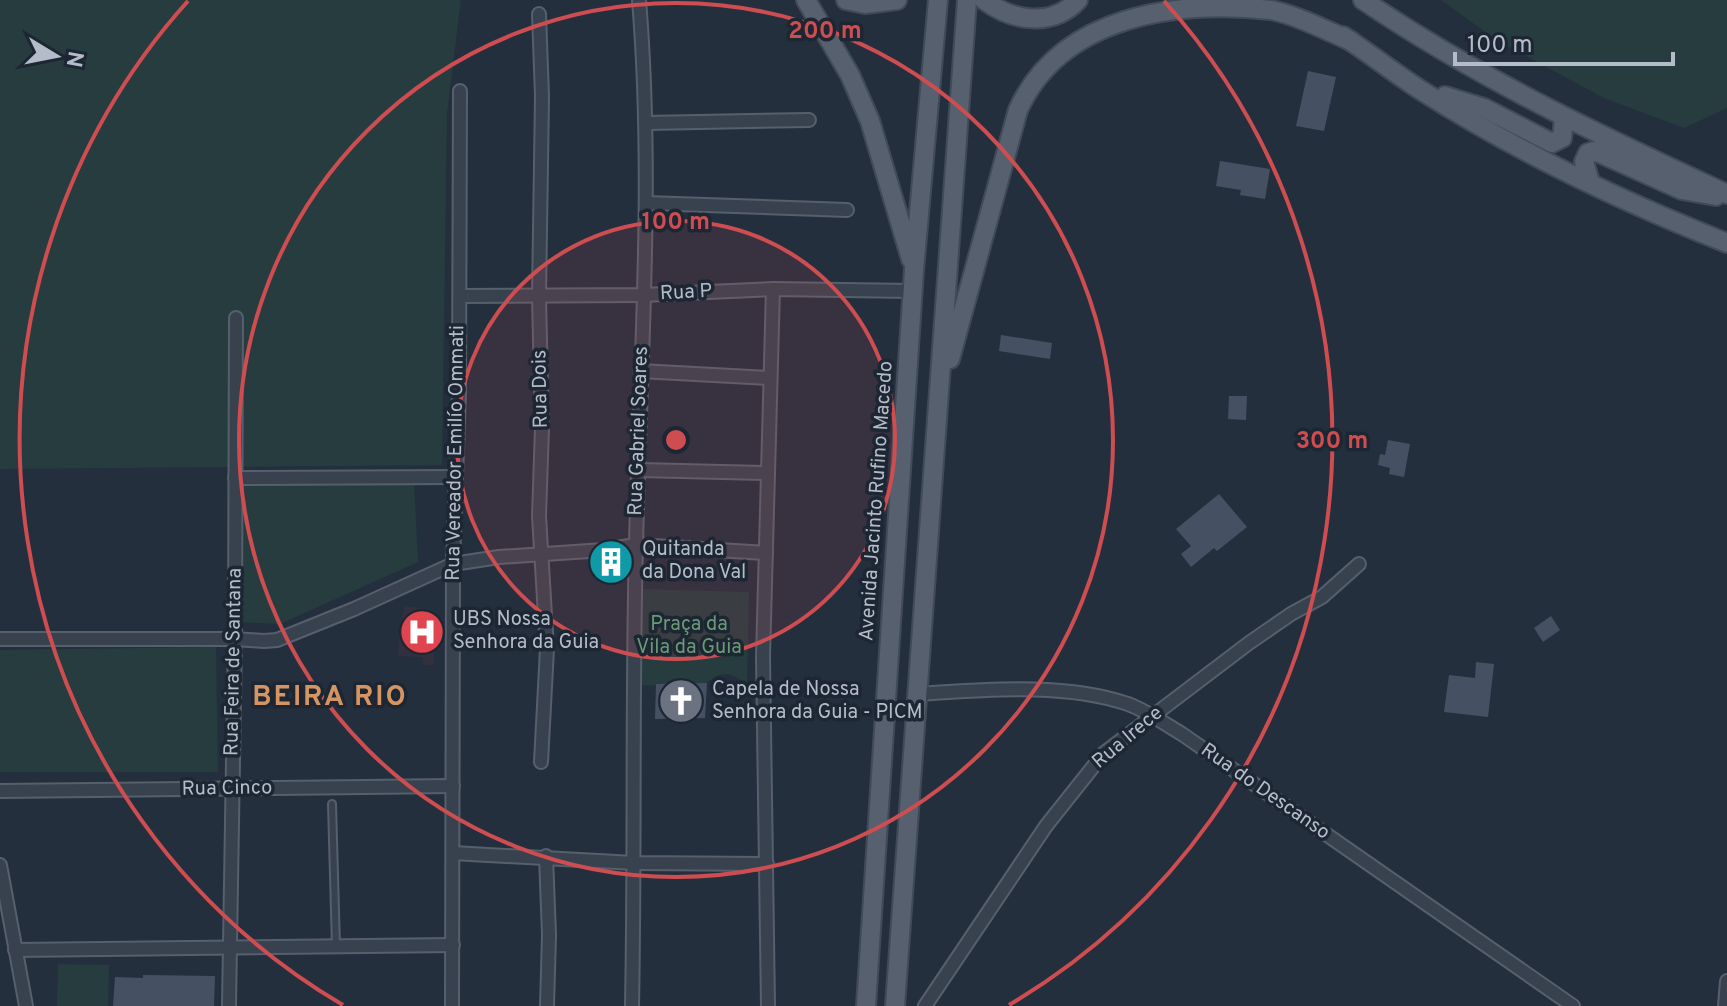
<svg xmlns="http://www.w3.org/2000/svg" width="1727" height="1006" viewBox="0 0 1727 1006" font-family="Overpass,sans-serif">
	<style>
		.medical { fill: #32303f }
		.green { fill: #263c3f }
		.building { fill: #455162 }
		.lines { fill: none; stroke-linecap: round; stroke-linejoin: round }
		.service-casing { stroke: #565f6c; stroke-width: 10 }
		.minor-casing { stroke: #565f6c; stroke-width: 16 }
		.primary-casing { stroke: #414a57; stroke-width: 22 }
		.service { stroke: #38414e; stroke-width: 6 }
		.minor { stroke: #38414e; stroke-width: 12 }
		.primary { stroke: #56606e; stroke-width: 18 }
		.ring { fill: none; stroke: #ce4d50; stroke-width: 4 }
		.labels { text-anchor: middle; dominant-baseline: central; stroke-width: 7; stroke-linejoin: round; paint-order: stroke }
		.street-label { font-size: 20px; fill: #b4bcc9; stroke: #1d2633 }
		.poi-label { font-size: 20px; fill: #b4bcc9; stroke: #1d2633; text-anchor: start }
		.park-label { font-size: 20px; fill: #6b9a76; stroke: #1d2633 }
		.district-label { font-size: 28px; font-weight: bold; letter-spacing: 2px; fill: #d59563; stroke: #1d2633 }
		.centre { fill: #ce4d50; stroke: #1d2633; stroke-width: 4 }
		.ring-label { font-size: 24px; text-anchor: middle; font-weight: bold; fill: #ce4d50; stroke: #1d2633; stroke-width: 7; stroke-linejoin: round; paint-order: stroke }
	</style>
	<rect width="100%" height="100%" fill="#242f3e"/>
	<polygon class="medical" points="405,606 425,609 426,621 433,622 434,665 423,665 423,657 398,656 399,637 408,637 410,645 411,628 400,627"/>
	<g class="green">
		<polygon points="0,0 461,0 447,113 442,465 0,469"/>
		<polygon points="1441,0 1727,0 1727,108 1684,128 1604,98 1498,41"/>
		<polygon points="414,483 418,562 280,624 241,622 244,485"/>
		<path d="M643 589 749 592 747 684C717 661 714 686 693 687 676 687 658 686 640 685Z"/>
		<polygon points="216,647 218,772 0,772 0,650"/>
		<polygon points="58,964 109,965 108,1006 57,1006"/>
	</g>
	<g class="building">
		<polygon points="1308,71 1336,77 1324,131 1296,126"/>
		<polygon points="1220,161 1270,169 1265,199 1240,195 1241,190 1216,186"/>
		<polygon points="1001,335 1052,343 1050,359 999,351"/>
		<polygon points="1229,396 1247,396 1246,420 1228,419"/>
		<polygon points="1388,440 1410,444 1404,477 1389,474 1390,468 1378,465 1380,454 1385,455"/>
		<polygon points="1219,494 1247,527 1217,551 1214,548 1191,567 1181,554 1191,546 1176,529"/>
		<polygon points="625,557 626,571 596,568 597,560"/>
		<polygon points="1551,616 1560,630 1543,642 1534,628"/>
		<polygon points="1476,662 1494,664 1488,717 1444,712 1449,675 1475,678"/>
		<polygon points="707,683 705,718 655,719 656,684"/>
		<polygon points="143,975 215,976 214,1006 113,1006 115,977 143,978"/>
	</g>
	<g class="lines">
		<g class="service-casing">
			<polyline id="service" points="332,804 336,947"/>
		</g>
		<g class="minor-casing">
			<g id="minor">
				<polyline points="539,14 542,96 539,297 542,428 539,516 547,649 541,762"/>
				<polyline points="646,123 809,120"/>
				<polyline points="646,203 847,210"/>
				<polyline points="460,296 643,295 773,289 913,291"/>
				<polyline points="640,371 769,378"/>
				<polyline points="639,470 767,473"/>
				<polyline points="235,478 456,477"/>
				<polyline points="0,639 235,639 264,641 277,640 354,609 453,564 499,557 604,550 636,545 766,553"/>
				<path d="M917 694C983 690 1065 682 1128 704 1147 711 1165 724 1182 734L1573 1006"/>
				<polyline points="0,791 453,786"/>
				<polyline points="453,853 634,863 767,864"/>
				<polyline points="546,856 549,935 547,1006"/>
				<polyline points="0,865 26,1006"/>
				<polyline points="15,950 453,945"/>
				<polyline points="229,1006 235,639 236,318"/>
				<polyline points="452,1006 453,564 459,392 460,91"/>
				<path d="M632 1006C635 852 632 699 636 545 640 364 654 181 639 0"/>
				<polyline points="768,1006 763,657 773,289"/>
				<polyline points="925,1006 1046,826 1104,753 1249,643 1291,614 1322,597 1359,564"/>
				<polyline points="1725,1006 1727,981"/>
			</g>
		</g>
		<g class="primary-casing">
			<g id="primary">
				<polyline points="806,0 850,75 870,121 911,259"/>
				<polyline points="846,0 865,4 897,0"/>
				<path d="M984 0C1012 21 1052 28 1078 0"/>
				<path d="M1363 0C1478 78 1601 136 1727 194"/>
				<path d="M1343 36C1369 53 1393 72 1419 89 1514 150 1623 202 1727 243"/>
				<polyline points="1445,96 1484,108 1552,143 1562,138 1564,118"/>
				<polyline points="1590,182 1584,162 1588,153 1595,151 1682,190 1716,196"/>
				<path d="M950 359 1018 110C1061 15 1177 0 1271 10 1299 16 1325 30 1351 41"/>
				<polyline points="866,1006 914,270 938,0"/>
				<polyline points="895,1006 967,0"/>
			</g>
		</g>
		<use href="#service" class="service"/>
		<use href="#minor" class="minor"/>
		<use href="#primary" class="primary"/>
	</g>
	<circle cx="676" cy="440" r="219" fill="#ce4d50" fill-opacity=".12"/>
	<g class="ring">
		<circle cx="676" cy="440" r="219"/>
		<circle cx="676" cy="440" r="437"/>
		<path d="M343 1005A656 656 0 0 1 188 1M1164 1A656 656 0 0 1 1009 1005"/>
	</g>
	<defs>
		<g id="building-disc" transform="scale(2.3)"><circle r="9.5" fill="#0f9aa8" stroke="#1d2633"/><path d="M-4-6H4V6H1V3H-1V6H-4ZM-2.5-4.3h1.7v1.8h-1.7ZM.8-4.3h1.7v1.8H.8ZM-2.5-1h1.7V.8h-1.7ZM.8-1h1.7V.8H.8Z" fill="#fff"/></g>
		<g id="hospital-disc" transform="scale(2.3)"><circle r="9.5" fill="#e0444e" stroke="#1d2633"/><path d="M-5-5h3v3.5h4V-5h3V5h-3V1.5h-4V5h-3Z" fill="#fff"/></g>
		<g id="church-disc" transform="scale(2.3)"><circle r="9.5" fill="#6b7280" stroke="#1d2633"/><path d="M-1.2-6h2.4v3.5h3.3v2.4h-3.3V6h-2.4V-.1h-3.3v-2.4h3.3Z" fill="#fff"/></g>
	</defs>
	<g fill-rule="evenodd">
		<use href="#building-disc" x="611" y="562"/>
		<use href="#hospital-disc" x="422" y="632"/>
		<use href="#church-disc" x="681" y="701"/>
	</g>
	<g class="labels">
		<g class="street-label">
			<text transform="translate(686 293) rotate(-3)">Rua P</text>
			<text transform="translate(541 389) rotate(-91)">Rua Dois</text>
			<text transform="translate(639 431) rotate(-88)">Rua Gabriel Soares</text>
			<text transform="translate(456 453) rotate(-89)">Rua Vereador Emilío Ommati</text>
			<text transform="translate(877 501) rotate(-86)">Avenida Jacinto Rufino Macedo</text>
			<text transform="translate(234 662) rotate(-89)">Rua Feira de Santana</text>
			<text transform="translate(1128 738) rotate(-40)">Rua Irece</text>
			<text transform="translate(227 789) rotate(-1)">Rua Cinco</text>
			<text transform="translate(1265 792) rotate(35)">Rua do Descanso</text>
		</g>
		<g class="poi-label">
			<text x="642" y="550">Quitanda<tspan x="642" dy="23">da Dona Val</tspan></text>
			<text x="453" y="620">UBS Nossa<tspan x="453" dy="23">Senhora da Guia</tspan></text>
			<text x="712" y="690">Capela de Nossa<tspan x="712" dy="23">Senhora da Guia - PICM</tspan></text>
		</g>
		<g class="park-label">
			<text x="689" y="625">Praça da<tspan x="689" dy="23">Vila da Guia</tspan></text>
		</g>
		<g class="district-label">
			<text x="330" y="698">BEIRA RIO</text>
		</g>
	</g>
	<circle cx="676" cy="440" r="12" class="centre"/>
	<g class="ring-label">
		<text x="825" y="38">200 m</text>
		<text x="676" y="229">100 m</text>
		<text x="1332" y="448">300 m</text>
	</g>
	<g transform="translate(56 56) rotate(100)" stroke="#1d2633" stroke-width="6" paint-order="stroke">
	<path d="M0-6L14 30L0 20L-14 30Z" fill="#b4bcc9"/>
	<text y="-12" font-size="22" font-weight="bold" text-anchor="middle" fill="#b4bcc9">N</text>
	</g>
	<path d="M1455 52v12h218v-12" fill="none" stroke="#b4bcc9" stroke-width="4"/>
	<text x="1467" y="52" font-size="24" fill="#b4bcc9" stroke="#1d2633" stroke-width="6" paint-order="stroke">100 m</text>
</svg>
